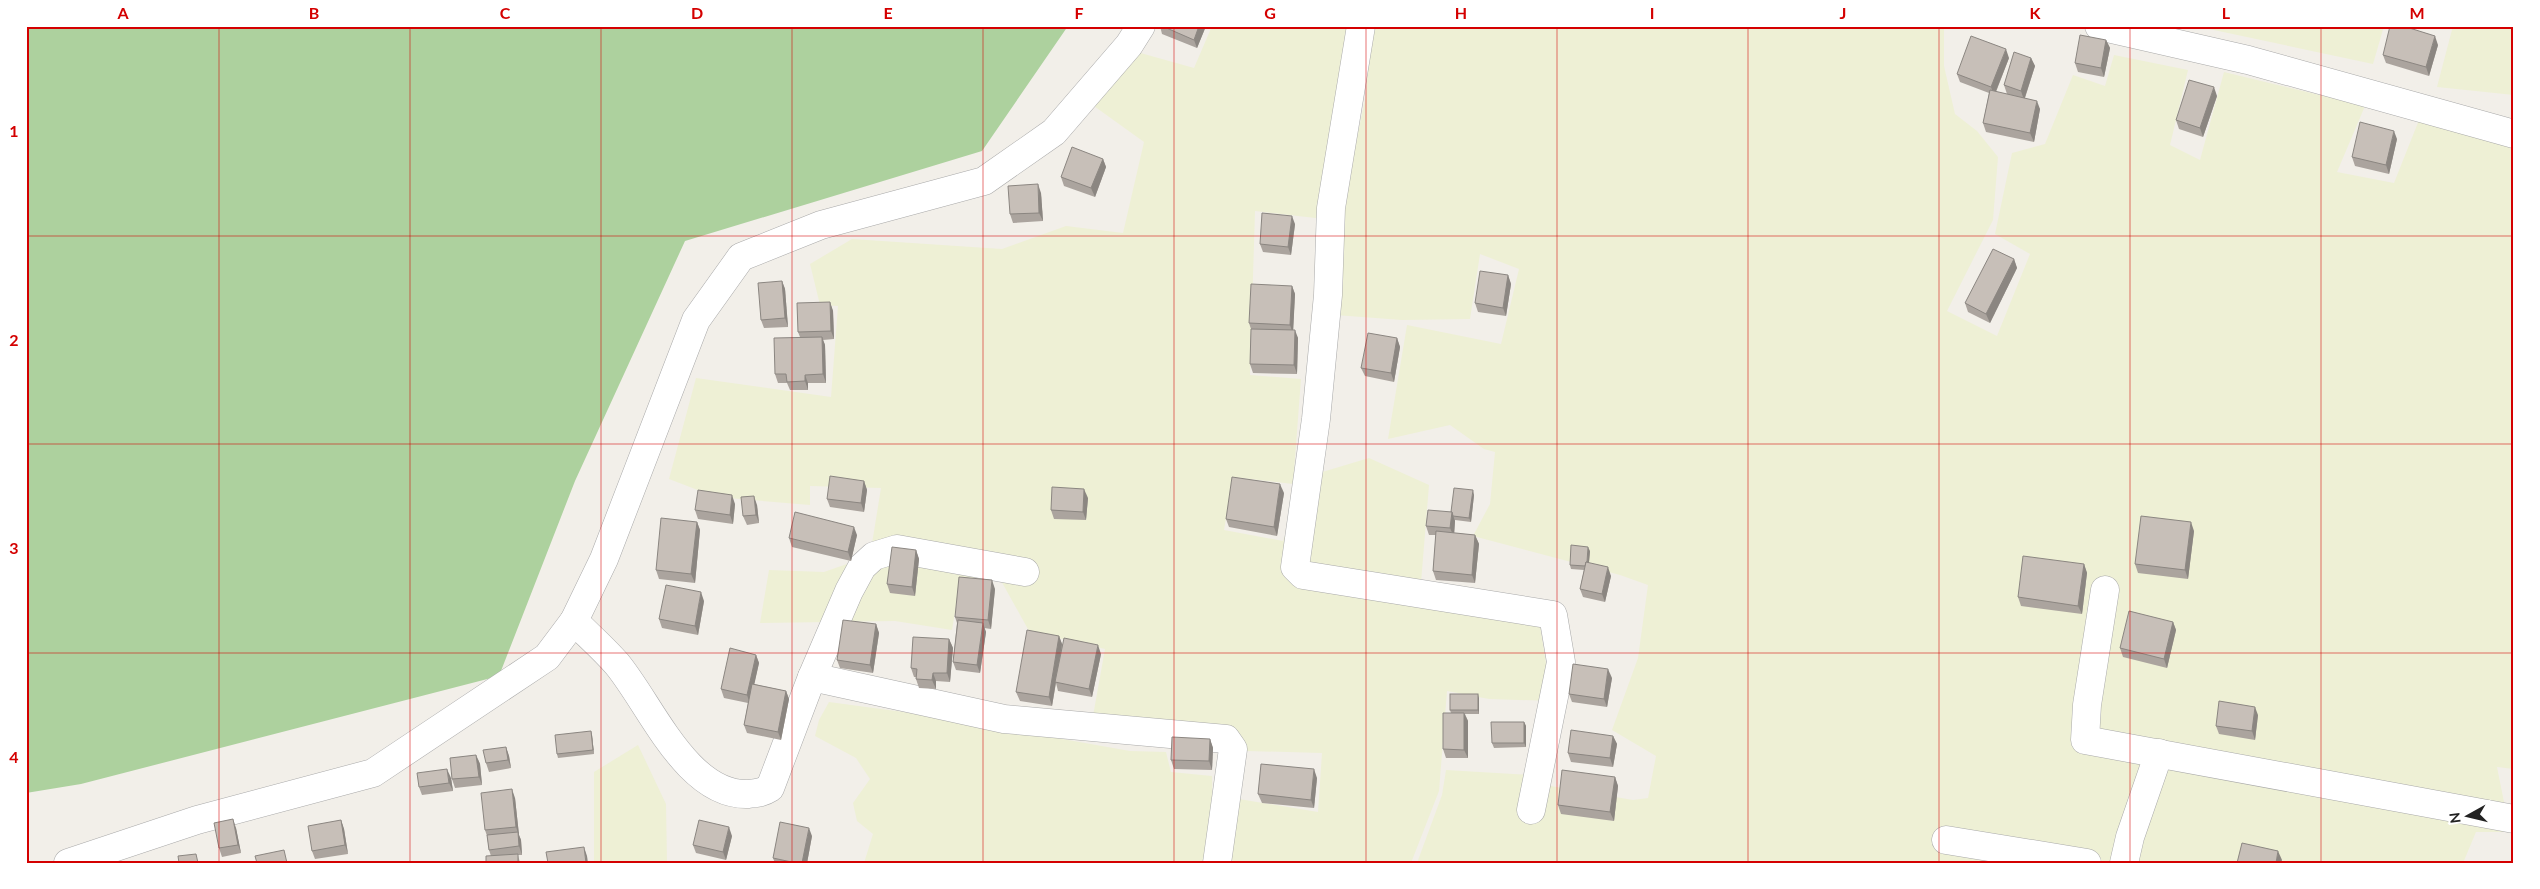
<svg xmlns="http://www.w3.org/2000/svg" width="2540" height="889" viewBox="0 0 2540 889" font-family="Lato,sans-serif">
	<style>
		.farmland { fill: #eef0d5 }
		.forest { fill: #add19e }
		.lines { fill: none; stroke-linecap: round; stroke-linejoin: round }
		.minor-casing { stroke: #a9a9a9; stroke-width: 29 }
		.minor { stroke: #fff; stroke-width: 28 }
		.wall { fill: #aba49e }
		.shaded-wall { fill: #8b8681 }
		.building { fill: #c7bfb8; stroke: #8b8681 }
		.grid { fill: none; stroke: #d40000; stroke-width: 1; stroke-opacity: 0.55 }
		.neatline { fill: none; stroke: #d40000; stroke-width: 2 }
		.grid-label { font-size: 16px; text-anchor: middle; font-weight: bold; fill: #d40000 }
	</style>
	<rect width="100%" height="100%" fill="#f2efe9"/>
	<g class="farmland">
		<polygon points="1212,26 1351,26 1324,219 1255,211 1250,375 1301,379 1293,484 1233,477 1224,530 1283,541 1309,476 1369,458 1429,485 1420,595 1538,613 1552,701 1489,699 1447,691 1439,791 1411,863 1223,863 1233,798 1318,812 1322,753 1247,751 1222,730 1093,716 1105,649 1029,631 999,577 960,582 952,630 895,621 760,623 769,570 824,572 870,556 881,488 810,486 810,505 716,497 669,479 696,378 831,397 838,306 820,305 810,264 852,239 1002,249 1066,226 1123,233 1144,142 1087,101 1137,52 1194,68"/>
		<polygon points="1373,26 1944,26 1944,66 1955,114 1977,131 1998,157 1993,220 1947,311 1997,336 2030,254 1995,234 2012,153 2045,144 2073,75 2105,86 2114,55 2188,70 2170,145 2200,160 2224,72 2365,106 2337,172 2394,183 2419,120 2514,142 2514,769 2497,767 2510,832 2476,832 2463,863 1417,863 1442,795 1446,770 1530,775 1545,785 1633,800 1648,798 1656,756 1612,730 1638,658 1648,585 1620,575 1473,536 1490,504 1495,452 1484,449 1450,425 1388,439 1407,325 1501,344 1519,269 1480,254 1470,319 1402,320 1335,315 1337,229 1366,96 1369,50"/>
		<polygon points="2195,26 2384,26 2373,64"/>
		<polygon points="2453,26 2514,26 2514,95 2437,87"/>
		<polygon points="829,702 933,716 1130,751 1166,752 1171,772 1212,776 1213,840 1209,863 864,863 873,834 857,821 853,803 870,779 856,758 815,736 819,720"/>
		<polygon points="638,745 666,804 667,863 594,863 594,772"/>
	</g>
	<polygon class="forest" points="26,26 1068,26 982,151 685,241 575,481 499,676 81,784 26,793"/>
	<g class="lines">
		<g class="minor-casing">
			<g id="minor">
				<polyline points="1361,26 1331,208 1328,295 1316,419 1295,567 1303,575 1553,615 1561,662 1531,810"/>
				<polyline points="2099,26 2248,60 2514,134"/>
				<polyline points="2105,590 2087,705 2085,740 2514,819"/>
				<path d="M574 621C588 635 604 649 617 664 651 705 687 796 748 794 757 793 762 793 770 788L812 677 1004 719 1226 739 1233 749 1217 863"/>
				<polyline points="812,677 849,591 862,567 874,556 897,549 1025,572"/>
				<polyline points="1946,840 2087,863"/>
				<polyline points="68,863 197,820 373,773 547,657 574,621 604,559 696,320 741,257 821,225 984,181 1054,132 1129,45 1141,26"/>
				<polyline points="2124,863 2130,837 2159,753"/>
			</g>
		</g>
		<use href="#minor" class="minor"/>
	</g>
	<g class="wall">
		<polygon points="1160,26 1206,26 1197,48 1162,34"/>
		<polygon points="2429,26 2439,26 2438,29"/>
		<polygon points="2106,40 2110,48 2104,77 2078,72 2075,63"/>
		<polygon points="2438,45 2429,76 2386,63 2383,55"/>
		<polygon points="2009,58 1996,92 2007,94 2004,85 2031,58 2035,66 2025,98 2040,109 2034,142 1986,132 1983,123 1989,93 1960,82 1957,74"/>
		<polygon points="2217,96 2203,137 2179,129 2176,120"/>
		<polygon points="2397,139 2389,174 2355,166 2352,157"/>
		<polygon points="1103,159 1106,167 1095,197 1064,186 1061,177"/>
		<polygon points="1041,193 1043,221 1013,223 1010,214"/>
		<polygon points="1295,224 1291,255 1263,252 1260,244"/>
		<polygon points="2014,259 2017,268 1990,323 1968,312 1965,303"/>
		<polygon points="1508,275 1511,284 1506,316 1478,312 1475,303"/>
		<polygon points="782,281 785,289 788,327 764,328 761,320"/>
		<polygon points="1292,286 1295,294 1293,330 1298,338 1297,374 1253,373 1250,364 1251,329 1249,323"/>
		<polygon points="830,302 833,311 834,339 823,340 825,345 826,383 808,383 808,390 790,390 787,383 778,383 775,374 800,337 798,332"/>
		<polygon points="1397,338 1400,347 1394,382 1365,376 1361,368"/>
		<polygon points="864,481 867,490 864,512 830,507 827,499"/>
		<polygon points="1284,493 1277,536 1229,527 1226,519"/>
		<polygon points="1474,495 1471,522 1455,520 1454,533 1475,535 1479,544 1475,583 1436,580 1433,571 1436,535 1429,535 1426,526 1451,512"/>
		<polygon points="1088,498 1086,520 1054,519 1051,510"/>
		<polygon points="735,504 733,524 698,519 695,510"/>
		<polygon points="757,505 759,523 747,525 743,516"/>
		<polygon points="697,522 700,530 695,583 659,579 656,570"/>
		<polygon points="2194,531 2188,579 2138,573 2135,564"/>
		<polygon points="857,535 851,561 792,547 789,538"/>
		<polygon points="916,550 919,559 915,596 890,593 887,584"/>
		<polygon points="1590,551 1589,563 1611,576 1605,602 1583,597 1580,589 1584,570 1571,569 1570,565"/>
		<polygon points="2084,564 2087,573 2082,614 2021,606 2018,597"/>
		<polygon points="995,589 991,629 984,628 986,632 980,673 956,670 953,662 957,623 955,617"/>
		<polygon points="704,601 698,635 662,628 659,619"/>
		<polygon points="2173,622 2176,630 2167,668 2123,657 2120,648"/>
		<polygon points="876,624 879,633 873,673 840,668 837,660"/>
		<polygon points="1059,636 1062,644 1101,654 1092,697 1058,691 1056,683 1052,706 1020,701 1016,692"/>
		<polygon points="949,639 953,648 950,682 936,681 936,689 919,688 916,679 916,677 914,677 911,668"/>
		<polygon points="756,655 759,663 754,684 786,691 789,699 781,740 747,733 744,725 748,703 724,698 721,689"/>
		<polygon points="1612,678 1607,707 1572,702 1569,694"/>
		<polygon points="1479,698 1479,714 1465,714 1468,721 1468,758 1446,758 1443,749 1451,713 1450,710"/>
		<polygon points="2258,715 2255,740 2219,734 2216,726"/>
		<polygon points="1524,722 1526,726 1526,747 1494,748 1492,743"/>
		<polygon points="591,731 592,735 594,754 558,758 557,754"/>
		<polygon points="1613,736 1617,744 1613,767 1571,762 1568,753"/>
		<polygon points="1210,739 1213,748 1212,770 1174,769 1171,760"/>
		<polygon points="506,747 509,756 511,768 489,772 486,763"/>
		<polygon points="476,755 480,764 482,785 455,788 452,779"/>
		<polygon points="1615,777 1618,786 1614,821 1561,814 1558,805"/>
		<polygon points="451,778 453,791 422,795 419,787"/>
		<polygon points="1317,778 1314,808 1262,803 1258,794"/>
		<polygon points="515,798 519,835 521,840 522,855 518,855 520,863 486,863 491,856 489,850 487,836 485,830"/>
		<polygon points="341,820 344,829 348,854 315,859 312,851"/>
		<polygon points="236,828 241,853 222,857 219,848"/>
		<polygon points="732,836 726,860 696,853 693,845"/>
		<polygon points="812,836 807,863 775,863 773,858"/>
	</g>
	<g class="shaded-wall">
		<polygon points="1199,26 1206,26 1197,48 1194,40"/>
		<polygon points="2435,36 2438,45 2429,76 2426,67"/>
		<polygon points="2106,40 2110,48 2104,77 2101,68"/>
		<polygon points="2006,49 2009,58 1994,96 1991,87"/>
		<polygon points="2031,58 2035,66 2024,100 2021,91"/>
		<polygon points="2214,87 2217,96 2203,137 2200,128"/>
		<polygon points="2037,101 2040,109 2034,142 2030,133"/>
		<polygon points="2394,131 2397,139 2389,174 2386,165"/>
		<polygon points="1103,159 1106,167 1095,197 1091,188"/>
		<polygon points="1038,184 1041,193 1043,221 1039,213"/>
		<polygon points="1292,216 1295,224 1291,255 1288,247"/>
		<polygon points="2014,259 2017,268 1990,323 1986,314"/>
		<polygon points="1508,275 1511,284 1506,316 1503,308"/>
		<polygon points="782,281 785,289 788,327 785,318"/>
		<polygon points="1292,286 1295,294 1293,334 1290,325"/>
		<polygon points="830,302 833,311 834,339 831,331"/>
		<polygon points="1295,330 1298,338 1297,374 1294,365"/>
		<polygon points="822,337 825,345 826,383 823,374"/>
		<polygon points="1397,338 1400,347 1394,382 1391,373"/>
		<polygon points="805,375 808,383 808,390 805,381"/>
		<polygon points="864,481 867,490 864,512 861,503"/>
		<polygon points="1280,484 1284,493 1277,536 1274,527"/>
		<polygon points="1084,489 1088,498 1086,520 1083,512"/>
		<polygon points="1473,490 1474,495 1471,522 1469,518"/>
		<polygon points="732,495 735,504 733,524 730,515"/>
		<polygon points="754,496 757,505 759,523 756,515"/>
		<polygon points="1452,512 1455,521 1454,537 1450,528"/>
		<polygon points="697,522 700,530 695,583 691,574"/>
		<polygon points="2191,522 2194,531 2188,579 2185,570"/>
		<polygon points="854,527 857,535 851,561 848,552"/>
		<polygon points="1475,535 1479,544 1475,583 1472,575"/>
		<polygon points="1588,547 1590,551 1588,571 1587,566"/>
		<polygon points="916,550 919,559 915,596 912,587"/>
		<polygon points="2084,564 2087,573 2082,614 2078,606"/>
		<polygon points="1608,567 1611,576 1605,602 1602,594"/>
		<polygon points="992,580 995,589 991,629 988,620"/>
		<polygon points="701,592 704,601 698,635 695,626"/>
		<polygon points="2173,622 2176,630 2167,668 2164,659"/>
		<polygon points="983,623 986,632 980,673 977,665"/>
		<polygon points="876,624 879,633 873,673 870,665"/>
		<polygon points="1059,636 1062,644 1052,706 1049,697"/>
		<polygon points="949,639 953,648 950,682 947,673"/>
		<polygon points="1098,645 1101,654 1092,697 1089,689"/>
		<polygon points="756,655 759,663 750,704 747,695"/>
		<polygon points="1608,669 1612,678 1607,707 1604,699"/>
		<polygon points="933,673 936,681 936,689 932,680"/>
		<polygon points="786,691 789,699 781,740 778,732"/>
		<polygon points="1478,694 1479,698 1479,714 1478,710"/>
		<polygon points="2255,707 2258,715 2255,740 2252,731"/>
		<polygon points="1464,713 1468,721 1468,758 1464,750"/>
		<polygon points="1524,722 1526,726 1526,747 1524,743"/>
		<polygon points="591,731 592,735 594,754 593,750"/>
		<polygon points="1613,736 1617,744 1613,767 1610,758"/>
		<polygon points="1210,739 1213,748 1212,770 1209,761"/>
		<polygon points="506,747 509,756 511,768 508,760"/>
		<polygon points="476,755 480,764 482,785 479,777"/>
		<polygon points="447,769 451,778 453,791 449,783"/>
		<polygon points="1314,769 1317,778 1314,808 1311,800"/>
		<polygon points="1615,777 1618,786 1614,821 1610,812"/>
		<polygon points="512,789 515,798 519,835 521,840 522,855 519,846 518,833 516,827"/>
		<polygon points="233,819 236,828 241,853 238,845"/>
		<polygon points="341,820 344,829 348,854 345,845"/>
		<polygon points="729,827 732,836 726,860 723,852"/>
		<polygon points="809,828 812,836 807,863 802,863"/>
		<polygon points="584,847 587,856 588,863 586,863"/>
		<polygon points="2278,851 2282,860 2281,863 2276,863"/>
	</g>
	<g class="building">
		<polygon points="1162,26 1199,26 1194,40"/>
		<polygon points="2390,26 2403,26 2435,36 2426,67 2383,55"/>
		<polygon points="2080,35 2106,40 2101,68 2075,63"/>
		<polygon points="1971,36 2006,49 1991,87 1957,74"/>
		<polygon points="2014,52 2031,58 2021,91 2004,85"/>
		<polygon points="2189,80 2214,87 2200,128 2176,120"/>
		<polygon points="1990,90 2037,101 2030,133 1983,123"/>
		<polygon points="2360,122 2394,131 2386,165 2352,157"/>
		<polygon points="1072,147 1103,159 1091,188 1061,177"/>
		<polygon points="1038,184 1039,213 1010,214 1008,186"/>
		<polygon points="1262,213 1292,216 1288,247 1260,244"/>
		<polygon points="1993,249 2014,259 1986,314 1965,303"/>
		<polygon points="1480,271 1508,275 1503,308 1475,303"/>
		<polygon points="782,281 785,318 761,320 758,283"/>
		<polygon points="1251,284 1292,286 1290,325 1249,323"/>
		<polygon points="830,302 831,331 798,332 797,303"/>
		<polygon points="1251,329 1295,330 1294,365 1250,364"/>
		<polygon points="1368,333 1397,338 1391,373 1361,368"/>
		<polygon points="822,337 823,374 805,375 805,381 787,382 786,374 775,374 774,338"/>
		<polygon points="830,476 864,481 861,503 827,499"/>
		<polygon points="1232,477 1280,484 1274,527 1226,519"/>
		<polygon points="1052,487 1084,489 1083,512 1051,510"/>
		<polygon points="1454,488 1473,490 1469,518 1453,516 1452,512 1451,512"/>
		<polygon points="698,490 732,495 730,515 695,510"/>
		<polygon points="754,496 756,515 743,516 741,497"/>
		<polygon points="1428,510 1452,512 1450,528 1426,526"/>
		<polygon points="795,512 854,527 848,552 789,538"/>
		<polygon points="2141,516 2191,522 2185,570 2135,564"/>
		<polygon points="661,518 697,522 691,574 656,570"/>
		<polygon points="1436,531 1475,535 1472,575 1433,571"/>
		<polygon points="1571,545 1588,547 1587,562 1586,562 1585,566 1570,565"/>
		<polygon points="892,547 916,550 912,587 887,584"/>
		<polygon points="2023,556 2084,564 2078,606 2018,597"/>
		<polygon points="1586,562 1608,567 1602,594 1580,589"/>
		<polygon points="959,577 992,580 988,620 955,617"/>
		<polygon points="666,585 701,592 695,626 659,619"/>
		<polygon points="2129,611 2173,622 2164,659 2120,648"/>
		<polygon points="843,620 876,624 870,665 837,660"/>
		<polygon points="958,620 983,623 977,665 953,662"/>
		<polygon points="1027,630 1059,636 1049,697 1016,692"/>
		<polygon points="913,637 949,639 947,673 933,673 932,680 916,679 917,669 911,668"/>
		<polygon points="1064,638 1098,645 1089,689 1055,682"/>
		<polygon points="730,648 756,655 747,695 721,689"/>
		<polygon points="1573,664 1608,669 1604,699 1569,694"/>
		<polygon points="752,684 786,691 778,732 744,725"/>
		<rect x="1450" y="694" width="28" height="16"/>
		<polygon points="2219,701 2255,707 2252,731 2216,726"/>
		<polygon points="1443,713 1464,713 1464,750 1443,749"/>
		<polygon points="1491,722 1524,722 1524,743 1492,743"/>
		<polygon points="1571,730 1613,736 1610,758 1568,753"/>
		<polygon points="591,731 593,750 557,754 555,735"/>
		<polygon points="1172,737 1210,739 1209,761 1171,760"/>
		<polygon points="506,747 508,760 486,763 483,750"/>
		<polygon points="476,755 479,777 452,779 450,758"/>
		<polygon points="1261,764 1314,769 1311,800 1258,794"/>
		<polygon points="447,769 449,783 419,787 417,773"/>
		<polygon points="1562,770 1615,777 1610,812 1558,805"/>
		<polygon points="512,789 516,827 485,830 481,793"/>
		<polygon points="233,819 238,845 219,848 214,823"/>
		<polygon points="341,820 345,845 312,851 308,826"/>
		<polygon points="699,820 729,827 723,852 693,845"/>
		<polygon points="780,822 809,828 802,863 796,863 773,858"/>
		<polygon points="518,832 519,846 489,850 487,835"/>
		<polygon points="2242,843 2278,851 2276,863 2237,863"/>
		<polygon points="584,847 586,863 548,863 546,852"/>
		<polygon points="284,850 287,863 257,863 255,856"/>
		<polygon points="196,854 198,863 179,863 178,856"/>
		<polygon points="518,854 518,863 486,863 486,856"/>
	</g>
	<path class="grid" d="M219 26V863M410 26V863M601 26V863M792 26V863M983 26V863M1174 26V863M1366 26V863M1557 26V863M1748 26V863M1939 26V863M2130 26V863M2321 26V863M26 236H2514M26 444H2514M26 653H2514"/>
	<rect width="2540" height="889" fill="none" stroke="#ffffff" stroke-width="55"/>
	<g transform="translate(2468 816) rotate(262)" stroke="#ffffff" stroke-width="4" paint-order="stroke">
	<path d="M0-4L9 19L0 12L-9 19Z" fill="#222222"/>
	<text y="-8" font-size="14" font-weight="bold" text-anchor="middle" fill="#222222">N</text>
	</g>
	<rect x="28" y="28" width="2484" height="834" class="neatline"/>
	<g class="grid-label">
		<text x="123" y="19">A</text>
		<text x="314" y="19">B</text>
		<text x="505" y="19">C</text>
		<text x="697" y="19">D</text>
		<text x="888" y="19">E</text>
		<text x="1079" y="19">F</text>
		<text x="1270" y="19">G</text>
		<text x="1461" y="19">H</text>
		<text x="1652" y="19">I</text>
		<text x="1843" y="19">J</text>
		<text x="2035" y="19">K</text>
		<text x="2226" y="19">L</text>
		<text x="2417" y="19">M</text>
		<text x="14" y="137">1</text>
		<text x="14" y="346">2</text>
		<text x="14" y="554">3</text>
		<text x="14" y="763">4</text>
	</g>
</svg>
